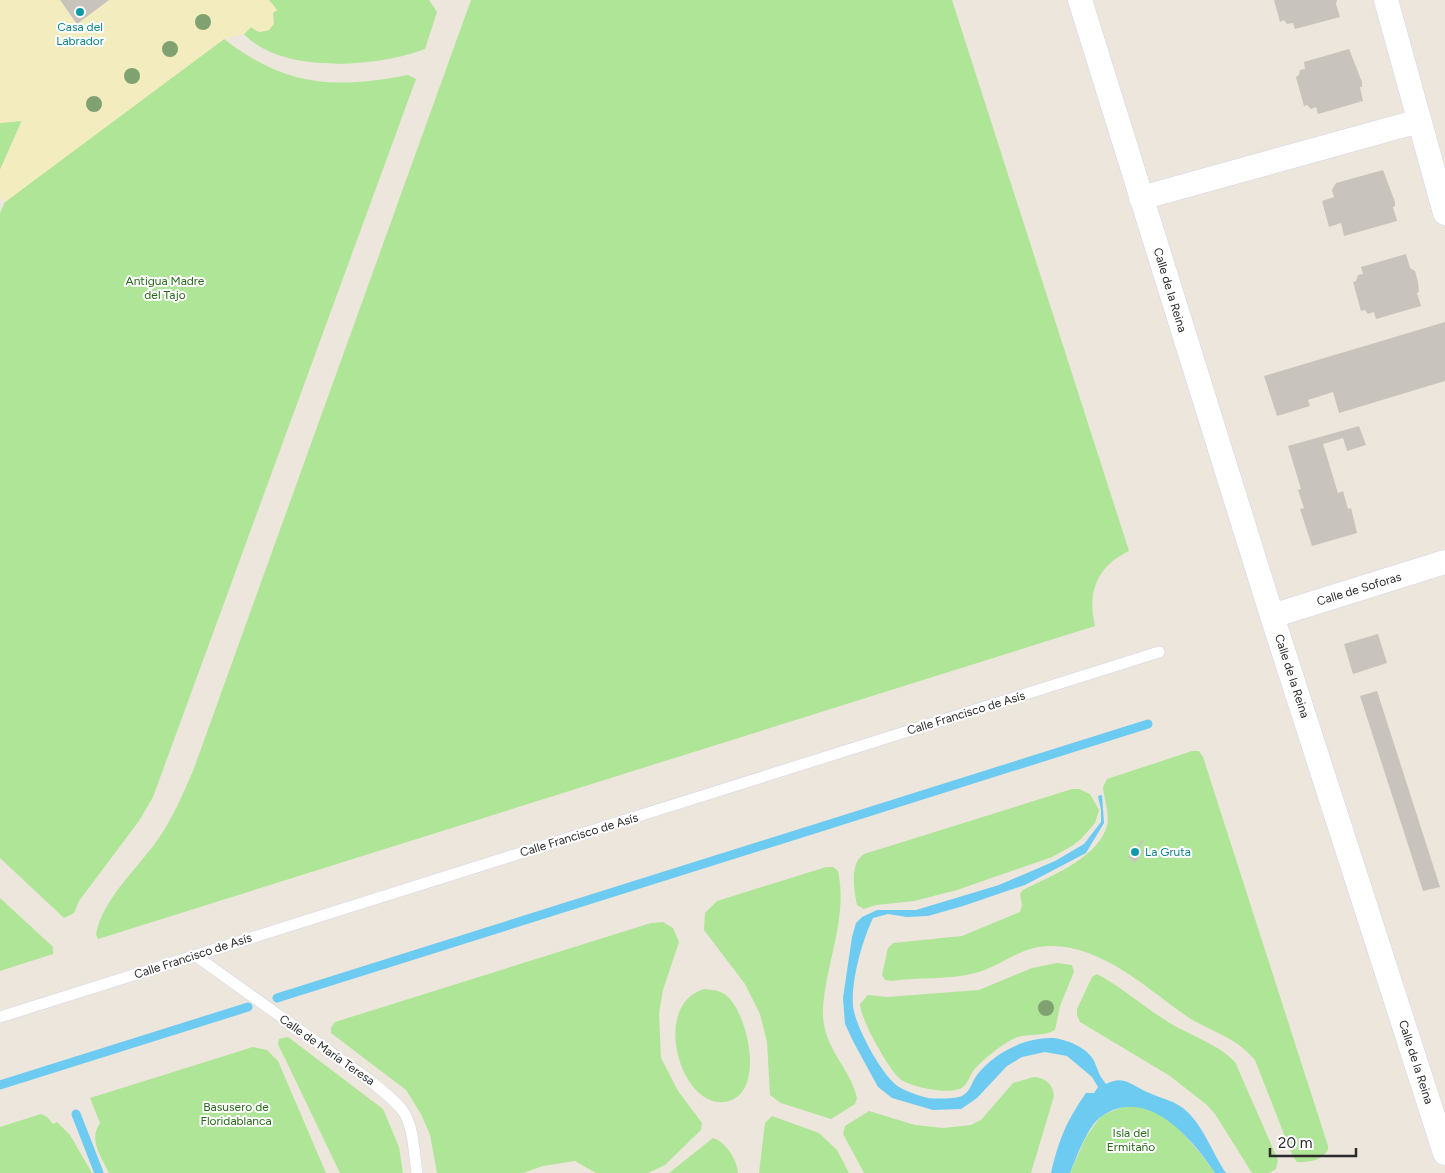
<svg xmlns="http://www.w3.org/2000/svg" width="1445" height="1173" viewBox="0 0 1445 1173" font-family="Figtree,sans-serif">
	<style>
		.green { fill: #afe597 }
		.sand { fill: #f3ecbf }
		.water { fill: #6dcaf1 }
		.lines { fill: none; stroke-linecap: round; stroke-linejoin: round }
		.stream { stroke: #6dcaf1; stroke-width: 9 }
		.building { fill: #c8c3bc }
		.service-casing { stroke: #d1d4e4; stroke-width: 12 }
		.minor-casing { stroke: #d1d4e4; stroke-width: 25 }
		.service { stroke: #fff; stroke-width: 11 }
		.minor { stroke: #fff; stroke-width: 24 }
		.tree { fill: #80a270 }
		.culture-dot { fill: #0f9aa8; stroke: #fff; stroke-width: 2 }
		.labels { text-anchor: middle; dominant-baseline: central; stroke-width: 4; stroke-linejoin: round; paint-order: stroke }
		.culture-label { font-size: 12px; fill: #0d838f; stroke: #fff }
		.park-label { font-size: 12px; fill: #276a18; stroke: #fff }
		.street-label { font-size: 12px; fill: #2b2b2b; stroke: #fff }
	</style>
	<rect width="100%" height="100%" fill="#ede6dc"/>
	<g class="green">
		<path d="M269 0H429L437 12 425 49C378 67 282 75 244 34L251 27 259 32 269 30 273 13 277 10Z"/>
		<path d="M471 0H952L1129 551C1097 566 1087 592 1095 626L98 939 96 934C103 899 135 871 156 842 172 820 182 796 193 771Z"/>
		<path d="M224 39C286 87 333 89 408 75L416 79 153 797 139 821 79 901 74 913 64 918 0 858V213L5 202Z"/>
		<polygon points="22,120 0,170 0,123"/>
		<path d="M1192 751H1199L1203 757 1328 1146V1150C1323 1160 1307 1163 1297 1162L1293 1157 1255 1060C1233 1034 1208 1032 1182 1013 1140 983 1090 936 1034 948 1013 953 996 968 975 973 948 980 918 977 891 981L885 980 882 975 888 948 893 943 962 936 1020 912 1022 905 1020 894 1023 890C1050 876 1094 860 1106 829 1111 816 1104 800 1103 787L1107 779Z"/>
		<path d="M1072 789H1079L1090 794 1099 810 1095 823 1081 839 1072 846 1052 857 957 890 914 901 876 905 864 909 857 905C854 890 849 864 864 854Z"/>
		<path d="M826 867H833L838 871C848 917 826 963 823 1008 821 1048 850 1066 857 1098L855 1104 831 1119 781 1103 770 1095 767 1042 760 1014 745 984 704 930 705 913 717 901Z"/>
		<polygon points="0,898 53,947 53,954 0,971"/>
		<polygon points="663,922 673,928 679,942 663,990 659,1013 661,1058 678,1091 702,1123 701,1130 665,1165 648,1173 596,1173 575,1161 543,1166 523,1173 437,1173 430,1135 421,1114 406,1090 331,1033 331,1028 335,1022 651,923"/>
		<path d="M1057 963 1072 965 1074 972 1060 1006 1055 1030C1044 1037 1027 1033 1015 1038 1002 1044 982 1060 973 1071 970 1076 967 1084 963 1087 952 1096 907 1087 898 1077 887 1066 860 1018 860 1004L868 995 887 997 979 990 1032 968Z"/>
		<path d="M1097 974C1121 987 1142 1005 1165 1020 1187 1035 1216 1042 1235 1062L1278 1160 1276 1169 1269 1173H1252L1215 1114 1207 1105 1170 1076 1080 1022 1077 1015V1009L1092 977Z"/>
		<path d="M704 989C713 990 721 990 728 997 748 1016 765 1090 729 1101 682 1115 649 1005 704 989Z"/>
		<polygon points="288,1037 383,1109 399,1147 403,1173 340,1173 278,1044 279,1039"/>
		<path d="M253 1047 267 1050 278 1061 326 1173H109C101 1156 88 1140 100 1123L90 1098Z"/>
		<path d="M1034 1077C1046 1078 1053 1084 1054 1096L1031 1173H864L843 1134 845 1126 869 1111 915 1125 943 1128 971 1125 981 1120 1013 1083Z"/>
		<path d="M1127 1105C1139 1107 1154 1109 1165 1116 1180 1128 1204 1157 1215 1173H1070L1086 1137 1101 1116Z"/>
		<polygon points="41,1114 47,1117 53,1124 57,1122 70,1135 92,1173 0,1173 0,1127"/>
		<polygon points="772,1116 819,1133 837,1150 849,1173 759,1173 765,1123"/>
		<path d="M713 1138C726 1142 737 1160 738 1173H669Z"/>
	</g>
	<polygon class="sand" points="0,0 269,0 277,10 273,13 274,24 269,30 259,32 251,27 244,34 224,39 5,202 0,198 0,170 22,121 0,123"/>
	<path class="water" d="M1102 795 1104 823 1086 853 1025 885 963 906 928 916 907 917 888 914 873 918C862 941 851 981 853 1006 855 1026 882 1076 899 1087 906 1091 919 1096 928 1098 936 1099 954 1099 962 1096 971 1091 971 1083 977 1075 994 1053 1025 1037 1053 1038 1066 1039 1088 1048 1094 1061 1099 1072 1098 1074 1106 1084 1121 1076 1128 1082 1141 1089 1155 1097 1171 1099 1183 1108 1203 1124 1212 1153 1226 1173H1215C1192 1138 1147 1085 1102 1116 1087 1126 1077 1157 1070 1173H1051C1059 1139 1066 1122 1086 1093H1094L1098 1087 1092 1077 1067 1056 1045 1052 1022 1057 1007 1066 977 1098 961 1109 933 1110 892 1098 878 1087 854 1043 845 1024 843 998 852 937 856 923 862 917 877 910H916L999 885 1055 861 1084 844 1101 822V810L1098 796Z"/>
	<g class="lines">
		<g class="stream">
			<polyline points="277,998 1148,724"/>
			<polyline points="0,1085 248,1007"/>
			<polyline points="76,1114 99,1173"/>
		</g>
	</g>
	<g class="building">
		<polygon points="60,0 109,0 77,24"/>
		<polygon points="1274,0 1337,0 1336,4 1340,17 1295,29 1293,23 1287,24 1284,20 1280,22"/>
		<polygon points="1349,49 1362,82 1362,87 1360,87 1363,101 1318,114 1316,107 1311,109 1307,105 1304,106 1296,77 1299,75 1300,70 1305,69 1304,62"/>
		<polygon points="1383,170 1395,202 1395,206 1393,207 1397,221 1344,236 1341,223 1329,227 1322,201 1334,197 1332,190 1336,183"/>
		<polygon points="1406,254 1410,268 1415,271 1418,282 1419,292 1417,293 1421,306 1376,319 1374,312 1368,314 1365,310 1361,311 1353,282 1356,281 1358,275 1363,274 1361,267"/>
		<polygon points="1445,322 1445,381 1339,413 1333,392 1308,400 1310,406 1277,416 1264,376"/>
		<polygon points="1359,426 1366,445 1347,451 1343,438 1323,444 1338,493 1343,491 1348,509 1351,508 1357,533 1312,546 1300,509 1304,508 1298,490 1301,489 1288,446"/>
		<polygon points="1378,634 1387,663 1353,674 1344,644"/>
		<polygon points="1377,691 1440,887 1423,891 1360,696"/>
		<polygon points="1142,840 1144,841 1137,850 1139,853 1148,846 1135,863 1128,857"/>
	</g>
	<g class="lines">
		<g class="service-casing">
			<g id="service">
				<path d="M196 956 368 1079C380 1089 394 1099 403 1111 414 1127 414 1154 417 1173"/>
				<polyline points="0,1017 1159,652"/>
			</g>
		</g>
		<g class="minor-casing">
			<g id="minor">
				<polyline points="1080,0 1272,616 1445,1153"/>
				<polyline points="1386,0 1445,213"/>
				<polyline points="1141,198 1419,121"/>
				<polyline points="1272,616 1445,562"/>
			</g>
		</g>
		<use href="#service" class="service"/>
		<use href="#minor" class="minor"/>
	</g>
	<g class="tree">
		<circle cx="203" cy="22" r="8"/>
		<circle cx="170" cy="49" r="8"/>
		<circle cx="132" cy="76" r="8"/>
		<circle cx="94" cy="104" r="8"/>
		<circle cx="1046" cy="1008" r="8"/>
	</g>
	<g class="culture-dot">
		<circle cx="80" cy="12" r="5"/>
		<circle cx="1135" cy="852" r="5"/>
	</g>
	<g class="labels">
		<g class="culture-label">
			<text x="80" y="27">Casa del<tspan x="80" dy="14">Labrador</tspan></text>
			<text x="1145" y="852" text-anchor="start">La Gruta</text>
		</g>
		<g class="park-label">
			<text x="165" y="281">Antigua Madre<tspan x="165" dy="14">del Tajo</tspan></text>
			<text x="236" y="1107">Basusero de<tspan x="236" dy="14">Floridablanca</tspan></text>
			<text x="1131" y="1133">Isla del<tspan x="1131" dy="14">Ermitaño</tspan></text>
		</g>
		<g class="street-label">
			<text transform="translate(1170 290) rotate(73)">Calle de la Reina</text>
			<text transform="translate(1359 589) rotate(-17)">Calle de Soforas</text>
			<text transform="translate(1292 676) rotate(72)">Calle de la Reina</text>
			<text transform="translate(966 713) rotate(-17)">Calle Francisco de Asís</text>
			<text transform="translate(579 835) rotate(-17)">Calle Francisco de Asís</text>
			<text transform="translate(193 956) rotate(-18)">Calle Francisco de Asís</text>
			<text transform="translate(327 1050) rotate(35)">Calle de María Teresa</text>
			<text transform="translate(1416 1062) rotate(72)">Calle de la Reina</text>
		</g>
	</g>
	<path d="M1270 1148v8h86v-8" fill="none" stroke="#2b2b2b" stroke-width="2.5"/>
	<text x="1278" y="1148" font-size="15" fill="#2b2b2b" stroke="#ffffff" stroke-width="4" paint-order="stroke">20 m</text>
</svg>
